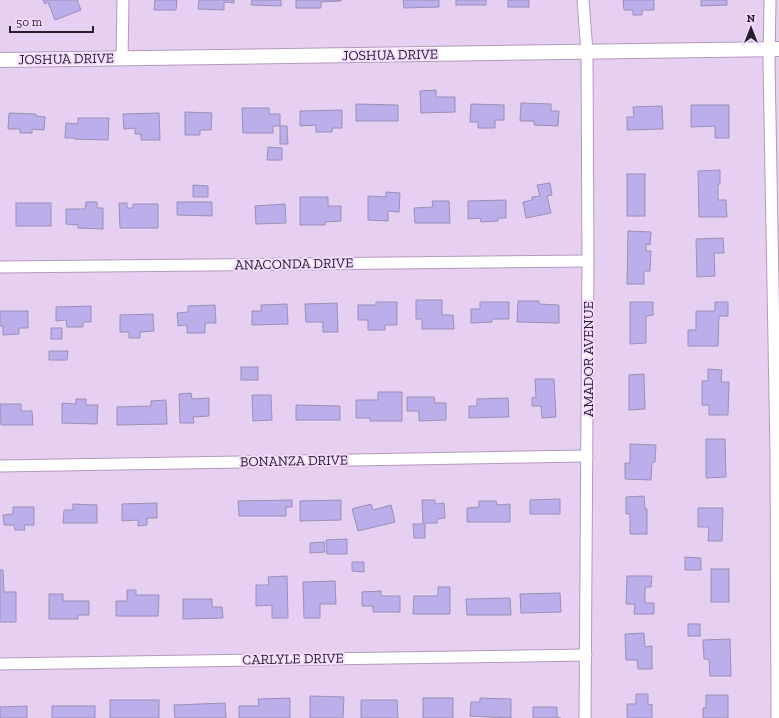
<svg xmlns="http://www.w3.org/2000/svg" width="779" height="718" viewBox="0 0 779 718" font-family="'Zilla Slab',serif">
	<style>
		.building { fill: #bcadeb; stroke: #9990b5 }
		.lines { fill: none; stroke-linecap: round; stroke-linejoin: round }
		.minor-casing { stroke: #b29abc; stroke-width: 13 }
		.tertiary-casing { stroke: #b29abc; stroke-width: 16 }
		.minor { stroke: #fff; stroke-width: 11 }
		.tertiary { stroke: #fff; stroke-width: 14 }
		.labels { text-anchor: middle; dominant-baseline: central; stroke-width: 4; stroke-linejoin: round; paint-order: stroke }
		.street-label { font-size: 14px; fill: #271e2b; stroke: #f4dcff }
	</style>
	<rect width="100%" height="100%" fill="#e7cff2"/>
	<g class="building">
		<polygon points="43,0 78,0 77,0 81,10 55,20 48,2 45,4"/>
		<polygon points="155,0 177,0 176,10 154,10"/>
		<polygon points="199,0 234,0 234,3 224,2 224,10 198,9"/>
		<polygon points="252,0 281,0 281,6 251,5"/>
		<polygon points="296,0 341,0 341,1 321,2 321,8 296,8"/>
		<polygon points="403,0 439,0 439,7 404,8"/>
		<rect x="456" y="0" width="30" height="5"/>
		<rect x="508" y="0" width="21" height="7"/>
		<polygon points="623,0 654,0 654,10 642,10 642,15 633,15 633,10 624,10"/>
		<polygon points="701,0 727,0 727,5 701,6"/>
		<polygon points="436,90 436,97 455,97 455,112 421,113 420,91"/>
		<polygon points="521,103 551,104 551,111 559,111 558,126 534,125 534,121 520,121"/>
		<polygon points="356,104 398,105 398,121 356,121"/>
		<polygon points="471,104 504,105 504,120 495,120 495,128 478,128 478,122 470,122"/>
		<polygon points="691,105 729,105 729,138 715,138 715,126 691,127"/>
		<polygon points="662,106 663,129 627,130 627,117 634,117 633,107"/>
		<polygon points="242,108 269,108 269,114 280,114 280,126 273,126 273,133 243,133"/>
		<polygon points="342,110 342,128 332,128 332,132 316,132 316,125 300,126 300,111"/>
		<polygon points="185,112 212,113 211,130 200,130 200,135 185,135"/>
		<polygon points="9,113 36,114 36,116 45,117 44,130 32,129 32,133 20,133 20,129 8,129"/>
		<polygon points="159,113 160,140 141,140 141,134 135,134 135,128 124,129 123,114"/>
		<polygon points="78,118 109,118 108,140 74,139 74,138 65,138 66,123 78,124"/>
		<polygon points="280,126 287,126 288,144 280,144"/>
		<polygon points="268,147 282,148 282,160 267,160"/>
		<polygon points="720,170 720,184 718,184 718,200 726,200 727,217 699,217 698,171"/>
		<rect x="627" y="174" width="18" height="42"/>
		<polygon points="550,183 552,195 547,196 551,213 526,218 523,202 532,200 532,197 540,196 537,185"/>
		<polygon points="193,185 208,186 208,197 193,197"/>
		<polygon points="386,192 400,193 399,212 388,211 388,221 368,220 368,196 386,197"/>
		<polygon points="300,197 328,197 328,206 341,206 341,221 325,222 325,225 300,225"/>
		<polygon points="506,200 506,218 498,218 498,221 481,222 480,218 468,219 468,201"/>
		<polygon points="432,201 449,201 450,223 415,223 414,208 433,207"/>
		<polygon points="86,202 97,202 97,208 103,208 103,229 78,228 78,225 66,224 66,209 85,209"/>
		<polygon points="177,202 212,202 212,216 177,215"/>
		<rect x="16" y="203" width="35" height="23"/>
		<polygon points="119,203 127,203 127,208 133,208 133,204 158,204 158,228 120,228"/>
		<polygon points="285,204 286,223 256,224 255,206"/>
		<polygon points="628,231 651,232 650,245 646,244 646,251 651,251 650,271 644,271 644,284 627,284"/>
		<polygon points="723,238 724,253 714,253 715,276 697,277 696,239"/>
		<polygon points="416,300 442,300 442,315 453,315 454,329 422,329 422,319 416,319"/>
		<polygon points="518,301 539,301 539,304 559,305 559,323 517,322"/>
		<polygon points="376,302 397,302 397,325 385,325 385,330 368,330 368,320 358,320 358,305 376,305"/>
		<polygon points="480,302 509,302 509,319 492,319 492,322 471,323 471,309 480,309"/>
		<polygon points="630,302 653,302 653,315 646,316 646,343 630,344"/>
		<polygon points="715,302 728,302 728,316 719,316 718,346 688,346 688,330 696,330 696,311 715,311"/>
		<polygon points="337,303 338,332 323,332 323,322 306,322 305,304"/>
		<polygon points="287,304 288,324 252,325 252,311 261,311 261,305"/>
		<polygon points="215,305 216,323 205,323 205,333 187,333 187,325 178,326 177,313 188,312 188,306"/>
		<polygon points="91,306 91,322 83,322 83,327 67,327 66,320 56,321 56,307"/>
		<polygon points="0,311 28,311 28,328 19,328 19,334 3,335 3,326 0,326"/>
		<polygon points="153,314 154,331 140,332 140,338 129,338 129,332 120,332 120,315"/>
		<rect x="51" y="328" width="11" height="11"/>
		<polygon points="49,351 68,351 67,360 49,360"/>
		<rect x="241" y="367" width="17" height="13"/>
		<polygon points="708,369 722,370 721,382 729,382 728,415 709,415 709,405 702,405 702,381 708,381"/>
		<polygon points="644,374 645,409 629,410 629,375"/>
		<polygon points="535,379 554,379 556,417 542,418 541,406 532,406 532,398 536,397"/>
		<polygon points="378,392 402,392 402,421 370,421 370,418 356,418 356,400 378,400"/>
		<polygon points="191,393 192,399 209,398 209,416 193,417 194,423 180,423 179,394"/>
		<polygon points="252,395 271,395 272,420 253,421"/>
		<polygon points="407,397 434,397 435,403 446,403 446,420 419,421 419,411 407,411"/>
		<polygon points="508,398 509,417 469,418 469,406 477,406 477,399"/>
		<polygon points="76,399 86,399 86,405 98,405 97,424 62,423 62,403 76,404"/>
		<polygon points="166,400 167,424 117,425 117,407 151,406 151,401"/>
		<polygon points="0,404 21,404 21,411 32,411 33,425 1,425"/>
		<polygon points="296,405 340,406 340,420 296,420"/>
		<polygon points="706,439 725,439 726,477 706,478"/>
		<polygon points="630,444 656,445 655,462 652,462 651,480 625,479 625,463 630,463"/>
		<polygon points="644,496 645,509 647,509 647,534 630,534 630,514 626,514 626,497"/>
		<polygon points="560,499 560,514 530,514 530,500"/>
		<polygon points="292,500 292,507 286,507 286,516 239,516 238,501"/>
		<polygon points="341,500 341,520 300,521 300,501"/>
		<polygon points="422,500 435,500 435,504 444,503 445,518 437,519 437,523 425,523 425,538 414,538 413,524 423,524"/>
		<polygon points="479,501 496,501 497,505 510,504 510,522 467,522 467,508 479,507"/>
		<polygon points="157,503 157,518 147,518 147,525 138,526 138,520 122,521 122,504"/>
		<polygon points="73,504 97,505 97,523 63,523 64,510 73,510"/>
		<polygon points="371,504 373,510 391,505 395,522 358,531 352,509"/>
		<polygon points="13,507 34,507 34,525 24,525 25,530 15,530 14,525 4,525 3,515 13,514"/>
		<polygon points="698,508 723,508 722,541 708,541 709,527 698,527"/>
		<polygon points="347,539 347,554 327,554 326,540"/>
		<polygon points="324,542 325,552 310,553 310,543"/>
		<polygon points="685,557 701,558 701,570 685,570"/>
		<polygon points="352,562 364,562 364,572 352,571"/>
		<rect x="711" y="569" width="18" height="33"/>
		<polygon points="0,570 3,570 4,592 16,592 16,622 0,622"/>
		<polygon points="287,576 288,618 272,618 272,605 256,606 256,585 269,585 268,577"/>
		<polygon points="627,576 652,576 651,587 645,587 645,603 654,603 654,614 634,614 635,604 626,604"/>
		<polygon points="335,581 336,604 320,604 320,618 304,618 303,582"/>
		<polygon points="438,587 450,587 450,614 413,614 414,596 438,596"/>
		<polygon points="127,590 136,590 136,595 159,595 158,616 116,616 116,601 127,601"/>
		<polygon points="381,591 381,596 400,596 400,612 373,612 373,606 362,606 362,592"/>
		<polygon points="560,593 561,612 521,613 520,594"/>
		<polygon points="49,594 63,594 63,601 89,601 89,615 78,615 78,619 49,619"/>
		<polygon points="510,598 511,615 467,615 466,599"/>
		<polygon points="183,599 212,599 212,607 222,607 223,618 183,619"/>
		<rect x="688" y="624" width="12" height="12"/>
		<polygon points="644,633 645,647 652,646 652,669 638,669 637,660 626,660 625,634"/>
		<polygon points="730,639 731,676 710,676 709,659 704,659 703,640"/>
		<polygon points="636,694 648,694 648,705 652,704 652,718 627,718 627,704 636,704"/>
		<polygon points="706,695 728,695 728,718 703,718 703,708 706,708"/>
		<polygon points="310,696 344,697 343,718 310,718"/>
		<polygon points="290,698 290,718 239,718 239,706 259,706 258,699"/>
		<rect x="423" y="698" width="30" height="20"/>
		<polygon points="480,698 511,699 511,718 470,716 471,702 480,702"/>
		<rect x="110" y="700" width="49" height="18"/>
		<polygon points="361,700 397,700 398,718 361,718"/>
		<polygon points="225,703 226,718 175,718 174,705"/>
		<polygon points="27,706 27,718 0,718 0,707"/>
		<rect x="52" y="706" width="43" height="12"/>
		<polygon points="533,707 557,707 557,717 561,718 533,718"/>
	</g>
	<g class="lines">
		<g class="minor-casing">
			<g id="minor">
				<polyline points="583,0 587,52 588,261 585,718"/>
				<polyline points="770,0 769,63 776,453 777,718"/>
				<polyline points="122,59 123,0"/>
				<polyline points="0,267 588,261"/>
				<polyline points="0,466 587,456"/>
				<polyline points="0,664 586,655"/>
			</g>
		</g>
		<g class="tertiary-casing">
			<polyline id="tertiary" points="0,60 779,49"/>
		</g>
		<use href="#minor" class="minor"/>
		<use href="#tertiary" class="tertiary"/>
	</g>
	<g class="labels">
		<g class="street-label">
			<text transform="translate(390 55) rotate(-1)">JOSHUA DRIVE</text>
			<text transform="translate(66 59) rotate(-1)">JOSHUA DRIVE</text>
			<text transform="translate(294 264) rotate(-1)">ANACONDA DRIVE</text>
			<text transform="translate(588 359) rotate(-90)">AMADOR AVENUE</text>
			<text transform="translate(294 461) rotate(-1)">BONANZA DRIVE</text>
			<text transform="translate(293 659) rotate(-1)">CARLYLE DRIVE</text>
		</g>
	</g>
	<g transform="translate(751 28)" stroke="#f4dcff" stroke-width="3" paint-order="stroke">
	<path d="M0-3L7 15L0 10L-7 15Z" fill="#271e2b"/>
	<text y="-6" font-size="11" font-weight="bold" text-anchor="middle" fill="#271e2b">N</text>
	</g>
	<path d="M10 26v6h83v-6" fill="none" stroke="#271e2b" stroke-width="2"/>
	<text x="16" y="26" font-size="12" fill="#271e2b" stroke="#f4dcff" stroke-width="3" paint-order="stroke">50 m</text>
</svg>
